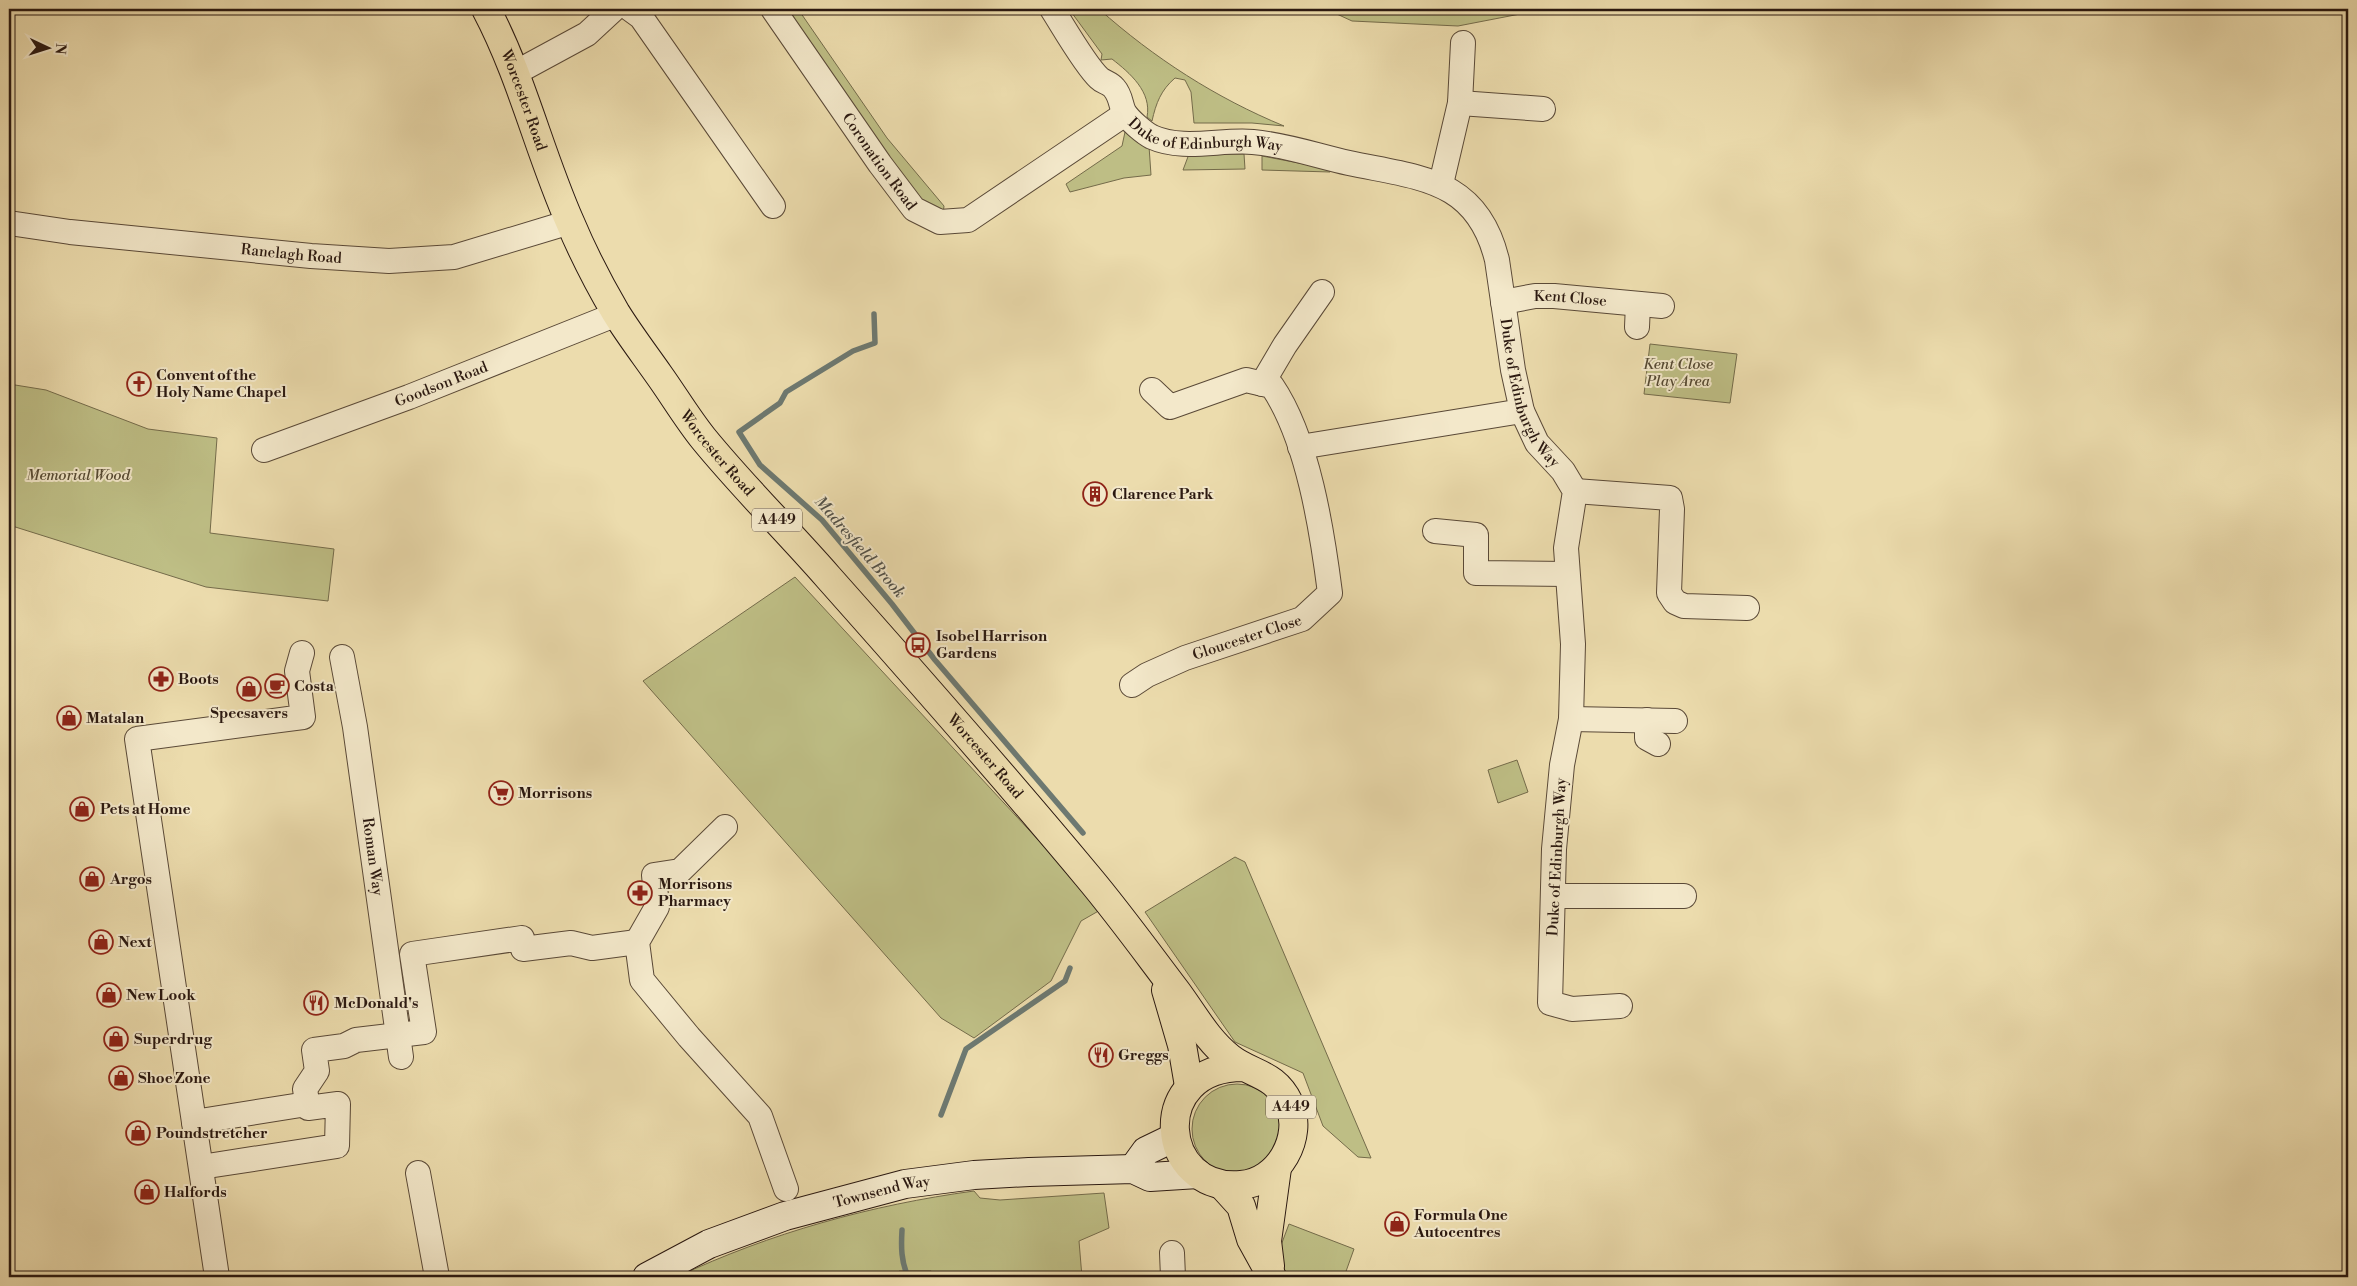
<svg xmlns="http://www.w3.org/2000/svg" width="2357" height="1286" viewBox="0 0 2357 1286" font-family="'Libre Bodoni',serif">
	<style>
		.green { fill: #bebe85; stroke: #746b4a }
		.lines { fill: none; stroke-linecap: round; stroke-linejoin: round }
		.stream { stroke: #6d7971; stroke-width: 5.5 }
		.street-casing { stroke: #5a4937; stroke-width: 26 }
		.secondary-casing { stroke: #2a1810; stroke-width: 30 }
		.highway-casing { stroke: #2a1810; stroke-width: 30 }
		.street { stroke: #f3e8ca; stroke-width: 24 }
		.secondary { stroke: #f3e8ca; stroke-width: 28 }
		.highway { stroke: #ecdcad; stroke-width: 28 }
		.labels { text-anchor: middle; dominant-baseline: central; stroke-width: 4; stroke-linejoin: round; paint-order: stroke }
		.shield { fill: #f3e8ca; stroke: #665648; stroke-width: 1 }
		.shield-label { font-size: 14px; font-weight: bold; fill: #2a1810 }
		.street-label { font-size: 15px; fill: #2a1810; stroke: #f3e8ca }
		.park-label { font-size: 15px; font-style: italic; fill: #564a33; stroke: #f3e8ca }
		.poi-label { font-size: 15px; font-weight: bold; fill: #2a1810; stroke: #f3e8ca; text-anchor: start }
		.water-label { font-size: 16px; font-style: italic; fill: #515149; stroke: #f3e8ca }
	</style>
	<rect width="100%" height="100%" fill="#ecdcad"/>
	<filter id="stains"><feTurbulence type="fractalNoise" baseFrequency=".004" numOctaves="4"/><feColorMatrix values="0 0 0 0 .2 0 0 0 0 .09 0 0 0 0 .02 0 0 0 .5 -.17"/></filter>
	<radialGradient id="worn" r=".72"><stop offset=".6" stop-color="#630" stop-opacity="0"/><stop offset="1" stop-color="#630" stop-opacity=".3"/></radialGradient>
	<g class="green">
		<polygon points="783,9 798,9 887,138 944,206 943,215 927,210"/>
		<path d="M1069 9H1099C1154 58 1216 98 1284 126L1252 123H1194L1191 92 1185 80 1175 78C1161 90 1156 103 1152 121L1147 117C1152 92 1130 73 1112 59L1101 60 1102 54Z"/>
		<polygon points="1326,9 1546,9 1458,26 1352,21"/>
		<polygon points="1125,132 1132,133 1149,146 1151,175 1124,178 1070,192 1066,184 1122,146"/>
		<polygon points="1189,154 1244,154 1245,169 1183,170"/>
		<polygon points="1262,156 1330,169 1330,172 1262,170"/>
		<polygon points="1650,344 1737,354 1730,403 1644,394"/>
		<polygon points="9,384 46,390 148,429 217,438 210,533 334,549 328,601 206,587 9,525"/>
		<polygon points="795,577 1102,909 1081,921 1051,981 974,1038 941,1018 643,681"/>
		<polygon points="1517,760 1528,792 1498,803 1488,770"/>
		<polygon points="1235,857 1245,862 1371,1158 1358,1157 1323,1126 1303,1073 1235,1042 1145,912"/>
		<circle cx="1237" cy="1129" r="45"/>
		<path d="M974 1191 980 1198 1000 1200 1104 1193 1109 1228 1079 1241 1082 1277H938L931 1271H899V1277H677C770 1233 871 1205 974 1191Z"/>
		<polygon points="1289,1224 1354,1249 1344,1277 1284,1277 1277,1256"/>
	</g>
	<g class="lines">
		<g class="stream">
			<polyline points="874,314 875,343 853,351 786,392 780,403 739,432 760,465 822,520 892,604 935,660 1083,833"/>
			<polyline points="941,1115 966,1049 1065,981 1070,968"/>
			<path d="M902 1230C901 1247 901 1261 908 1277"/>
		</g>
		<g class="street-casing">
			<g id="street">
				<polyline points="630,9 641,17 773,206"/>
				<path id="s1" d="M773 9 880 164 914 209 940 222 968 220 1125 114"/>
				<path id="s2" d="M1052 9C1063 26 1085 65 1099 78 1103 82 1110 83 1114 88 1121 96 1120 103 1124 112 1129 120 1144 133 1152 137 1183 151 1221 139 1253 142 1287 145 1317 156 1349 163 1419 178 1477 178 1497 260L1513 370 1522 411 1537 443 1563 471 1575 491 1566 548 1573 644 1571 719 1562 765 1554 849 1550 1003 1572 1009 1620 1006"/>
				<polyline points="515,73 587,34 614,9"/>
				<polyline points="1460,103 1543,109"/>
				<polyline points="1441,184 1460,103 1463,43"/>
				<path id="s3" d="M9 223 70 232 311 256 389 261 454 257 570 222"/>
				<path id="s4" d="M1503 302 1535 296H1554L1662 306"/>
				<polyline points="1637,327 1638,304"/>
				<polyline points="1262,384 1285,345 1322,292"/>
				<polyline points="1300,447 1522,411"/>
				<path id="s5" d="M264 450 409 397 617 314"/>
				<polyline points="1575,491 1670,498 1672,509 1669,593 1675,602 1684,606 1747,608"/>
				<polyline points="1435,531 1476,535 1476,573 1567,574"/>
				<path id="s6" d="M342 657 355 727 401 1057"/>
				<path id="s7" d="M1132 685 1147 675 1185 658 1302 619 1330 593C1322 530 1308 439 1272 386L1246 380 1170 407 1152 390"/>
				<polyline points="1571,719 1675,721"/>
				<polyline points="1647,720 1647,738 1658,744"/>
				<polyline points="725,827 680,871 654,875 657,907 637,942 642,980 689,1037 760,1116 786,1189"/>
				<polyline points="1555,896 1684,896"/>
				<polyline points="194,1122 307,1104"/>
				<polyline points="201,1167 337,1146 338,1104 308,1108 305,1089 317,1071 314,1050 344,1046 356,1040 424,1032 412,954 522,938 523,949 571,943 592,948 637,942"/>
				<polyline points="418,1173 437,1277"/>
				<polyline points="1172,1253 1173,1277"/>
				<polyline points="217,1277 137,739 303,717 297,671 302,653"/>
			</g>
		</g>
		<g class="secondary-casing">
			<g id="secondary">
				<polyline points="1133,1169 1146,1151 1175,1137"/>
				<path id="s8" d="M647 1277 709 1244 785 1216 905 1184 974 1175 1029 1172 1133 1169 1150 1177 1198 1174"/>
			</g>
		</g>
		<g class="highway-casing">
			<g id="highway">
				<path id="s9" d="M486 9C522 77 539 152 570 222 583 253 599 284 616 313 629 334 645 355 659 375 674 396 687 418 703 438 742 486 787 530 828 577 916 676 1004 776 1089 878 1120 915 1148 954 1177 992 1194 1015 1207 1040 1230 1058 1252 1075 1275 1073 1289 1103 1304 1137 1279 1182 1241 1185 1159 1193 1146 1067 1243 1067"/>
				<polyline points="1166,990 1182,1045 1189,1086"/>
				<polyline points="1222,1185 1241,1206 1251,1239 1272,1277"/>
				<polyline points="1270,1266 1267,1241 1277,1168"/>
			</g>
		</g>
		<use href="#street" class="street"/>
		<use href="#secondary" class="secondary"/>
		<use href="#highway" class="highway"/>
	</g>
	<defs>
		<g id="church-ring" transform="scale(1.25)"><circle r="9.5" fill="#f3e8ca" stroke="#8f2418" stroke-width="1.5"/><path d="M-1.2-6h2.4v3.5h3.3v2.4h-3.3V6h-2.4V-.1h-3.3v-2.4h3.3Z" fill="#8f2418"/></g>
		<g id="building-ring" transform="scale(1.25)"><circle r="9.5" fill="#f3e8ca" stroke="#8f2418" stroke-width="1.5"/><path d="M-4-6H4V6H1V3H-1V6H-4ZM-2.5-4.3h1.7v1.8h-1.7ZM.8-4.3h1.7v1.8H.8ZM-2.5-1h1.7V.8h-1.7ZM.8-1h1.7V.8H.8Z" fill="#8f2418"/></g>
		<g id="bus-ring" transform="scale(1.25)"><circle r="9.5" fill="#f3e8ca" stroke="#8f2418" stroke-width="1.5"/><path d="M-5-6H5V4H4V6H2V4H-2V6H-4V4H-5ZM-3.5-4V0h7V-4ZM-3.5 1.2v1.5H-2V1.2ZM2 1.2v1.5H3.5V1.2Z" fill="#8f2418"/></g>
		<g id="pharmacy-ring" transform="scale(1.25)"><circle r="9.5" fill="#f3e8ca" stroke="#8f2418" stroke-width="1.5"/><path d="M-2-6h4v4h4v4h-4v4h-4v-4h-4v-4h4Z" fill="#8f2418"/></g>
		<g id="cafe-ring" transform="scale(1.25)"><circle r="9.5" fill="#f3e8ca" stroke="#8f2418" stroke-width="1.5"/><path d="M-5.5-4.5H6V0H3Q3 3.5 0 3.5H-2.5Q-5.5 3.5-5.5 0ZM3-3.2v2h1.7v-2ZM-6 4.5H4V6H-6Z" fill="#8f2418"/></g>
		<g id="shop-ring" transform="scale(1.25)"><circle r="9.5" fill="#f3e8ca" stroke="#8f2418" stroke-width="1.5"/><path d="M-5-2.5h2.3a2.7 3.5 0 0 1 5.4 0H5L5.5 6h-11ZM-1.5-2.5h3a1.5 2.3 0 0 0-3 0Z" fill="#8f2418"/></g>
		<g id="supermarket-ring" transform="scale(1.25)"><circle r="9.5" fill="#f3e8ca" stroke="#8f2418" stroke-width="1.5"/><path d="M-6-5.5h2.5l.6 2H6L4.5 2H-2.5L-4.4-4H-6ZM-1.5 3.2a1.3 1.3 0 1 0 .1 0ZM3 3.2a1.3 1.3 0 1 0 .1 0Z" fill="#8f2418"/></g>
		<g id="restaurant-ring" transform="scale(1.25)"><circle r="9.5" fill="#f3e8ca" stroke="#8f2418" stroke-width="1.5"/><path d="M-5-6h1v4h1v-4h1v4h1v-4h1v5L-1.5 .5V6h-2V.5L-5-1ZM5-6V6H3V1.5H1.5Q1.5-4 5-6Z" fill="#8f2418"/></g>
	</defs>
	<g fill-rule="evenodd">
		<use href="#church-ring" x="139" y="384"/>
		<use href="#building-ring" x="1095" y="494"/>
		<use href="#bus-ring" x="918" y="645"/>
		<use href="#pharmacy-ring" x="161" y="679"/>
		<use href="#cafe-ring" x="277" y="686"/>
		<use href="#shop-ring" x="249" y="689"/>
		<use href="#shop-ring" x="69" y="718"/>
		<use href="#supermarket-ring" x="501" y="793"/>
		<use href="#shop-ring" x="82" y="809"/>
		<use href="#shop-ring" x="92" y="879"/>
		<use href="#pharmacy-ring" x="640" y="893"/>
		<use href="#shop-ring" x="101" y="942"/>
		<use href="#shop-ring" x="109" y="995"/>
		<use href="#restaurant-ring" x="316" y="1003"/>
		<use href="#shop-ring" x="116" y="1039"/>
		<use href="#restaurant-ring" x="1101" y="1055"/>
		<use href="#shop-ring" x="121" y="1078"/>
		<use href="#shop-ring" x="138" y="1133"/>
		<use href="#shop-ring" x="147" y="1192"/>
		<use href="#shop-ring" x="1397" y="1224"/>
	</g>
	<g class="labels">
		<g class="shield">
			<rect x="752" y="508.5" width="50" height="23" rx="4"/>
			<rect x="1266" y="1095.5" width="50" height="23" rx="4"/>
		</g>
		<g class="shield-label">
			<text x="777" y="520">A449</text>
			<text x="1291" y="1107">A449</text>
		</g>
		<g class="street-label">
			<text stroke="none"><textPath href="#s9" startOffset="99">Worcester Road</textPath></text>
			<text stroke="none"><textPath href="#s2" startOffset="218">Duke of Edinburgh Way</textPath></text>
			<text stroke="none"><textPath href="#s1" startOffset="186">Coronation Road</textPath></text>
			<text stroke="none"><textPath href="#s3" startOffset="284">Ranelagh Road</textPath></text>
			<text stroke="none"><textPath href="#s4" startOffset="68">Kent Close</textPath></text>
			<text stroke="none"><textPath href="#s5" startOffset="189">Goodson Road</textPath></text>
			<text stroke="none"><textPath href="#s2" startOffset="696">Duke of Edinburgh Way</textPath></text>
			<text stroke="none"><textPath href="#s9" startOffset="504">Worcester Road</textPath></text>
			<text stroke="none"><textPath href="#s7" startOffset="125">Gloucester Close</textPath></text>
			<text stroke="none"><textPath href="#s9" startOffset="909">Worcester Road</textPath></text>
			<text stroke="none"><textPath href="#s6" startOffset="202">Roman Way</textPath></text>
			<text transform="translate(1557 857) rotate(-87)">Duke of Edinburgh Way</text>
			<text stroke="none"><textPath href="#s8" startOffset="251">Townsend Way</textPath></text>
		</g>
		<g class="park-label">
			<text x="1678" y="364">Kent Close<tspan x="1678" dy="17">Play Area</tspan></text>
			<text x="78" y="475">Memorial Wood</text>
		</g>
		<g class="poi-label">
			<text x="156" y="375">Convent of the<tspan x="156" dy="17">Holy Name Chapel</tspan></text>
			<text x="1112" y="494">Clarence Park</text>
			<text x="936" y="636">Isobel Harrison<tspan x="936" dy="17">Gardens</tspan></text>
			<text x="178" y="679">Boots</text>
			<text x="294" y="686">Costa</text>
			<text x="249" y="713" text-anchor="middle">Specsavers</text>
			<text x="86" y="718">Matalan</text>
			<text x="518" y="793">Morrisons</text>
			<text x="100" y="809">Pets at Home</text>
			<text x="110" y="879">Argos</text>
			<text x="658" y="884">Morrisons<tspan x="658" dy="17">Pharmacy</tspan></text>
			<text x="118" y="942">Next</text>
			<text x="126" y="995">New Look</text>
			<text x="334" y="1003">McDonald's</text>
			<text x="134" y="1039">Superdrug</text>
			<text x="1118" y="1055">Greggs</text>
			<text x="138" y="1078">Shoe Zone</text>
			<text x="156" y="1133">Poundstretcher</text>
			<text x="164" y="1192">Halfords</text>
			<text x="1414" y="1215">Formula One<tspan x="1414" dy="17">Autocentres</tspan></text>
		</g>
		<g class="water-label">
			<text transform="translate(860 547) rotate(49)">Madresfield Brook</text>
		</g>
	</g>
	<rect width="2357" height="1286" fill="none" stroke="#ecdcad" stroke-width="30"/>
	<rect x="10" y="10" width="2337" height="1266" fill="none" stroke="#2a1810" stroke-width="2.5"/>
	<rect x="15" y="15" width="2327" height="1256" fill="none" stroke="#2a1810"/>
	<g transform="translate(48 48) rotate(94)" stroke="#f3e8ca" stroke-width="4" paint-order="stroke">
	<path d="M0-4L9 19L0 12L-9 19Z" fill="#2a1810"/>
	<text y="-8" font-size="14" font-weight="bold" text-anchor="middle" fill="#2a1810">N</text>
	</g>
	<rect width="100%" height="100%" filter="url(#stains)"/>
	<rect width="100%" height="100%" fill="url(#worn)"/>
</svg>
